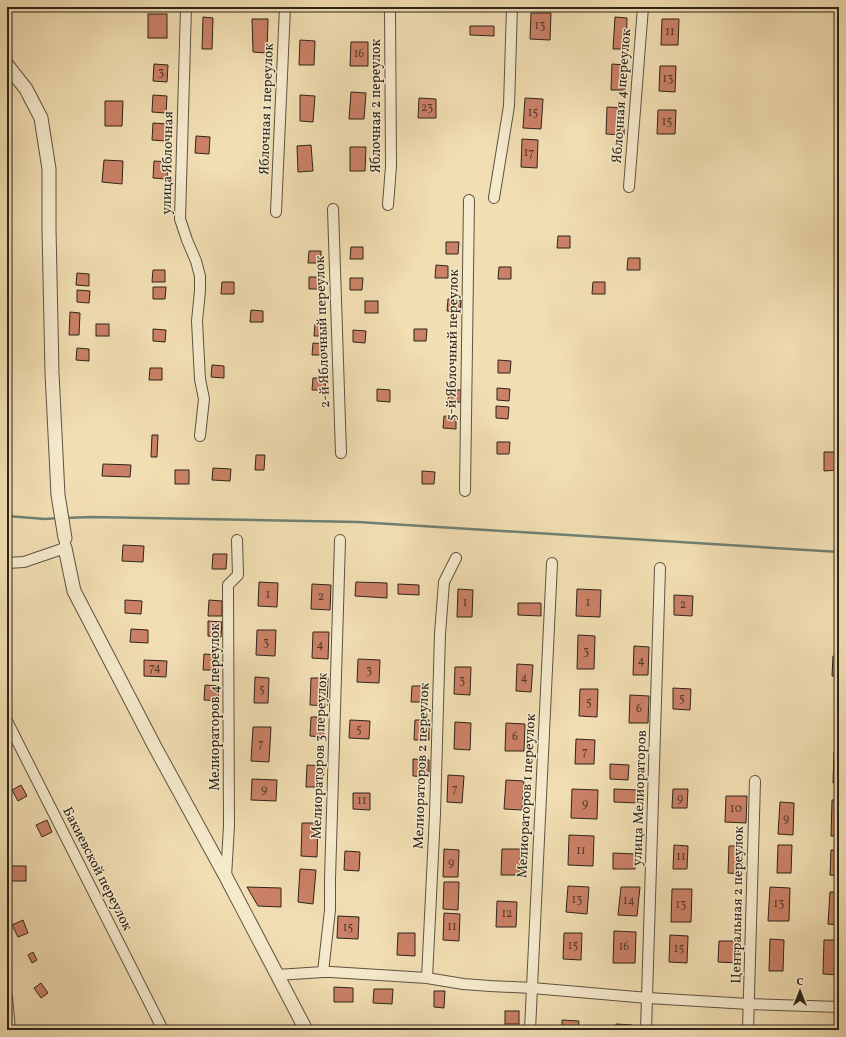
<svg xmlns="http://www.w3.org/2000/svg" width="846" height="1037" viewBox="0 0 846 1037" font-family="Vollkorn,serif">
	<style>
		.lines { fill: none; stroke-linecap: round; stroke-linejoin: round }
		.stream { stroke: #6f8074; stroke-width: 2.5 }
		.building { fill: #cb8167; stroke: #2d251b }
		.minor-casing { stroke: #5e5341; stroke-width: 12 }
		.tertiary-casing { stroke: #5e5341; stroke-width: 15 }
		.minor { stroke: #f6eacd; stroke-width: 10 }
		.tertiary { stroke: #f6eacd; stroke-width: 13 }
		.labels { text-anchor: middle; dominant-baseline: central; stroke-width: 3; stroke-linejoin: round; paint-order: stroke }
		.number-label { font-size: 12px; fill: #543c2e }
		.street-label { font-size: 14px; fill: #2d251b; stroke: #f6eacd }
	</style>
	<rect width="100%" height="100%" fill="#f1deb2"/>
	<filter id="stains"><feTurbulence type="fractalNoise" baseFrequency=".005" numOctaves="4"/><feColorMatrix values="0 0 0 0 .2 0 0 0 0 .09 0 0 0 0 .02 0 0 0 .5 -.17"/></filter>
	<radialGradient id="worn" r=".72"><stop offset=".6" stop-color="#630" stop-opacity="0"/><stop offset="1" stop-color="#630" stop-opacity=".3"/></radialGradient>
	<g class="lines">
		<g class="stream">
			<polyline points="7,516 45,519 58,518"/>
			<polyline points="65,518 91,517 358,522 839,552"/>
		</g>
	</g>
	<g class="building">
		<polygon points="531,13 551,13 550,40 530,39"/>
		<rect x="148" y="14" width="19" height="24"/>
		<polygon points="203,17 213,18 212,49 202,49"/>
		<polygon points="615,17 627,18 626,49 613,49"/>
		<polygon points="252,19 268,19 267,53 253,52"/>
		<polygon points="662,19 679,19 678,45 661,45"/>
		<polygon points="470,26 494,26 494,36 470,35"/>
		<polygon points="300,40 315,41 314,65 299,65"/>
		<polygon points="351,42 368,42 368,66 350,66"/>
		<polygon points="154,64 168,65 167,82 153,81"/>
		<polygon points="612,64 625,65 625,90 611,90"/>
		<polygon points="660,66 676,66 675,92 659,91"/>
		<polygon points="351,92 366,93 364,119 349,119"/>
		<polygon points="153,95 167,96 166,113 152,112"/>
		<polygon points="300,95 315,96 313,122 300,121"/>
		<polygon points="419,98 436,99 436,118 418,118"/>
		<polygon points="525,98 543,99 541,129 523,128"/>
		<polygon points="105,101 123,101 122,126 105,126"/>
		<polygon points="607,107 625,108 624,135 606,134"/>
		<polygon points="658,110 676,110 675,134 657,134"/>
		<polygon points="153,123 167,124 166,141 152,140"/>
		<polygon points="196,136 210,137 209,154 195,153"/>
		<polygon points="522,139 538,140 537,168 521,167"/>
		<polygon points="311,145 313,171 298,172 297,146"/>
		<polygon points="350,147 366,147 365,171 350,171"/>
		<polygon points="104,160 123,161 122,184 102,182"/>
		<polygon points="154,161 168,162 167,179 153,178"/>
		<polygon points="558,236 570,236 570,248 557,248"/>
		<polygon points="446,242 459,242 458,254 446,254"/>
		<polygon points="351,247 363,247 363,259 350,259"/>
		<polygon points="309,251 321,251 321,263 308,263"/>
		<polygon points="628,258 640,258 640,270 627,270"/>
		<polygon points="436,265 448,266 448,278 435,278"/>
		<polygon points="499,267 511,267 511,279 498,279"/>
		<polygon points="153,270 165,270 165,282 152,282"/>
		<polygon points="77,273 89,274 89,286 76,285"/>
		<polygon points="309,277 322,277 321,289 309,289"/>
		<polygon points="350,278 363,278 362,290 350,290"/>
		<polygon points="222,282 234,282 234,294 221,294"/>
		<polygon points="593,282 605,282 605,294 592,294"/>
		<polygon points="153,287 166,287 165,299 153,299"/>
		<polygon points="77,290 90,291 89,303 77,302"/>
		<polygon points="448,299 461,300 460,312 447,311"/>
		<rect x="365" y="301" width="13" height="12"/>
		<polygon points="251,310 263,311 263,322 250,322"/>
		<polygon points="70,312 80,313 79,335 69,335"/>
		<rect x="96" y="324" width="13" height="12"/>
		<polygon points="315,324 327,324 327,336 314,336"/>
		<polygon points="153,329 166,330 165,342 153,341"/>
		<polygon points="414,329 427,329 426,341 414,341"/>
		<polygon points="353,330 366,331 365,343 353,342"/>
		<polygon points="313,343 326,344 325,355 312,355"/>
		<polygon points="77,348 89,349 89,361 76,360"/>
		<polygon points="498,360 511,361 510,373 498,373"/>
		<polygon points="212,365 224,366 224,378 211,377"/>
		<polygon points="150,368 162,368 162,380 149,380"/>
		<polygon points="313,378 326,378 325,390 312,390"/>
		<polygon points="497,388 510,389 509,401 497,400"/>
		<polygon points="377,389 390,390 390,402 377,401"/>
		<polygon points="449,390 461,390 461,402 448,402"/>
		<polygon points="496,406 509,407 508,419 496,418"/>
		<polygon points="444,416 456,417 456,429 443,428"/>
		<polygon points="152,435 158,435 157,457 151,457"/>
		<polygon points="497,442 510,442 509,454 497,454"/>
		<polygon points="824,452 839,452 839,470 824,471"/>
		<polygon points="256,455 265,455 264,470 255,470"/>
		<polygon points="103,464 131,465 130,477 102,476"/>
		<polygon points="213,468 231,469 230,481 212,480"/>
		<rect x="175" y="470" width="14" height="14"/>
		<polygon points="422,471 435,472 434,484 422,484"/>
		<polygon points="123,545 144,546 143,562 122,561"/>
		<polygon points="213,554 227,554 226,569 212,569"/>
		<polygon points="259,582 278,583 277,607 258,606"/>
		<polygon points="356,582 387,583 387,598 355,596"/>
		<polygon points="312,584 331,585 330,610 311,609"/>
		<polygon points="398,584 419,585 419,595 398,594"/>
		<polygon points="458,589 473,590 472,617 457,617"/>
		<polygon points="577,589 601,590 600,617 576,616"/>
		<polygon points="674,595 693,596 692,616 674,615"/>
		<polygon points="125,600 142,601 141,614 125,613"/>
		<polygon points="209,600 222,601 222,616 208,616"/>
		<polygon points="518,603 541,603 541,616 518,615"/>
		<polygon points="208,621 222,622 221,637 208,636"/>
		<polygon points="131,629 148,630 148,643 130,642"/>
		<polygon points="257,630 276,630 275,656 256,655"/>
		<polygon points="313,632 329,632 328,659 312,658"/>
		<polygon points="578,635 595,636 594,669 577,669"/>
		<polygon points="634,646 649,647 648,675 633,675"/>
		<polygon points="204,654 218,655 217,670 203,670"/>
		<polygon points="833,656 839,656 839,676 832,676"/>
		<polygon points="358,659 380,660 379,683 357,682"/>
		<polygon points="144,660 167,661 166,677 144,676"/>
		<polygon points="517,664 533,665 531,692 516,691"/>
		<polygon points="455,667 471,667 470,695 454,694"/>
		<polygon points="255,677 269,678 268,703 254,703"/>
		<polygon points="311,678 328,678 327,706 310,705"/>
		<polygon points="205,685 219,686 218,701 204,700"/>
		<polygon points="412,686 429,686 428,702 411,702"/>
		<polygon points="673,688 691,689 690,710 673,709"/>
		<polygon points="580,689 598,689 597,717 579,716"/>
		<polygon points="630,695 649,696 648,723 629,723"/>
		<polygon points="311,717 324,717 324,737 310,736"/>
		<polygon points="350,720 370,721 369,739 349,738"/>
		<polygon points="415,720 429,720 429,740 414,740"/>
		<polygon points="455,722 471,723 470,750 454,749"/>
		<polygon points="506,723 525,724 524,751 505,751"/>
		<polygon points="253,727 271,727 269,762 251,761"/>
		<polygon points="576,739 595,740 594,764 575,764"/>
		<polygon points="834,752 839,752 839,783 833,783"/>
		<polygon points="413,759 429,760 429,777 413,776"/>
		<polygon points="610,764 629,765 628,780 610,779"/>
		<polygon points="307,765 324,766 323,787 306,787"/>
		<polygon points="448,775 464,776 462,803 447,802"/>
		<polygon points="252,779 277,780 276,801 251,800"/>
		<polygon points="506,780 524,781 522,810 504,809"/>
		<polygon points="21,785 27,796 18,801 12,790"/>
		<polygon points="572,789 598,790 597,819 571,818"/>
		<polygon points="614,789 638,790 638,803 614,802"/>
		<polygon points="673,789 688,789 687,808 672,808"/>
		<polygon points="353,793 370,793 370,810 353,809"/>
		<polygon points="726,796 747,796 746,823 725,822"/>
		<polygon points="832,800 839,800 839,836 831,836"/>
		<polygon points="780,802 794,803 793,835 778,834"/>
		<polygon points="47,820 52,832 42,837 36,825"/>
		<polygon points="302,823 318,823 317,857 301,856"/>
		<polygon points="569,835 594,836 593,866 568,865"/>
		<polygon points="674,845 688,846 687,869 673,869"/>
		<polygon points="778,845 792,845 791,873 777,873"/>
		<polygon points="729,846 743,846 742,874 728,873"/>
		<polygon points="444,849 459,850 458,877 443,877"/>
		<polygon points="502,849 520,849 519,875 501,875"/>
		<polygon points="831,850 839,850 839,876 830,875"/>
		<polygon points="345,851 360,852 359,871 344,870"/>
		<polygon points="613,853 635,854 635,869 613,869"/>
		<rect x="7" y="866" width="19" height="15"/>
		<polygon points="300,869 316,870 313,904 298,902"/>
		<polygon points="444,882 459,882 458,910 443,909"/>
		<polygon points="568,886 589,887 587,914 566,912"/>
		<polygon points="247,887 281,888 281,907 258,906"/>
		<polygon points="621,887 640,887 637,916 618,915"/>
		<polygon points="770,887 790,888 789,921 768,921"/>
		<polygon points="672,889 692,889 691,922 671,922"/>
		<polygon points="830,892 839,892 839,925 828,924"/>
		<polygon points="497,901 517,902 516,927 496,927"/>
		<polygon points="444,913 460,914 459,941 443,940"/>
		<polygon points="338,916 359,917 358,939 337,938"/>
		<polygon points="23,920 28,933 18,937 12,925"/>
		<polygon points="614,931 636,932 635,963 613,963"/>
		<polygon points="398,933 415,933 415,956 397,955"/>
		<polygon points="564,933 582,933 581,960 563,959"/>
		<polygon points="670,935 688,936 687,963 669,962"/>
		<polygon points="770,939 784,940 783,971 769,971"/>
		<polygon points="824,940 839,940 839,975 823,974"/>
		<polygon points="719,941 739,941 738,963 718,962"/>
		<polygon points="33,952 37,960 32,963 28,955"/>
		<polygon points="41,983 48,993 41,998 34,988"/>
		<polygon points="334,987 353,988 353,1002 334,1002"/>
		<polygon points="374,989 393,989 392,1004 373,1003"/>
		<polygon points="434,991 445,991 444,1008 434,1007"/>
		<rect x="505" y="1011" width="14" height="13"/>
		<polygon points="562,1020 579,1021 578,1030 562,1030"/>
		<polygon points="616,1024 632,1025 632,1030 616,1030"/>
	</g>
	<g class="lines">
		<g class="minor-casing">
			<g id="minor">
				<polyline points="186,7 180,219 187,240 196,261 200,276 200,291 197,321 200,379 204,399 200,436"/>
				<polyline points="629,187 643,7"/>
				<polyline points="494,198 509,106 512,7"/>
				<polyline points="388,205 391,166 390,7"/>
				<polyline points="333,209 341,453"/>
				<polyline points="276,212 285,7"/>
				<polyline points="465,491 469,200"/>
				<polyline points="7,563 24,562 65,548 65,542"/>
				<polyline points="7,721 163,1030"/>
				<polyline points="226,877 229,826 228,585 238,575 237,540"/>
				<polyline points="323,972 330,910 330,879 340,540"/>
				<polyline points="277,975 323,972 331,972 427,978 463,984 490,986 532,988 648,998 749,1004 839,1007"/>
				<polyline points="427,978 435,814 440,634 444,582 456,558"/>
				<polyline points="7,997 10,1030"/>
				<polyline points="530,1030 552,563"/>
				<polyline points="646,1030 660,568"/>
				<polyline points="748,1030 755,781"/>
			</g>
		</g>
		<g class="tertiary-casing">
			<g id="tertiary">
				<polyline points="7,65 26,89 41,118 49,169 49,229 52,373 58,495 65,538"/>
				<polyline points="65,548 74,591 155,747 226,877 306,1030"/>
			</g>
		</g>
		<use href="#minor" class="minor"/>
		<use href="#tertiary" class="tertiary"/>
	</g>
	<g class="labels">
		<g class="number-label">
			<text x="540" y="26">13</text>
			<text x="670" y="32">11</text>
			<text x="359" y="54">16</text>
			<text x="161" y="73">3</text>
			<text x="668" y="79">13</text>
			<text x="427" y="108">23</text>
			<text x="533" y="113">15</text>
			<text x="667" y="122">15</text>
			<text x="529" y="153">17</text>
			<text x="268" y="595">1</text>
			<text x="321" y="597">2</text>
			<text x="465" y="603">1</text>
			<text x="588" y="603">1</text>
			<text x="683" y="605">2</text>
			<text x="266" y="643">3</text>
			<text x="320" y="645">4</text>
			<text x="586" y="652">3</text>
			<text x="641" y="661">4</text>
			<text x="155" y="668">74</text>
			<text x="369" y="671">3</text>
			<text x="524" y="678">4</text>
			<text x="462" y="681">3</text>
			<text x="262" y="690">5</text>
			<text x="682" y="699">5</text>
			<text x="589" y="703">5</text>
			<text x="639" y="709">6</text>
			<text x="359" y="730">5</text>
			<text x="515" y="737">6</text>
			<text x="261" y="744">7</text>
			<text x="585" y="752">7</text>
			<text x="455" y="789">7</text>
			<text x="264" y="790">9</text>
			<text x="680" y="799">9</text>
			<text x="362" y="801">11</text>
			<text x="585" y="804">9</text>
			<text x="736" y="809">10</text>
			<text x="786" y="819">9</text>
			<text x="581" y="851">11</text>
			<text x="681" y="857">11</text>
			<text x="451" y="863">9</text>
			<text x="577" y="900">13</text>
			<text x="629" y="901">14</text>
			<text x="779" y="904">13</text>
			<text x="681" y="905">13</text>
			<text x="507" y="914">12</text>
			<text x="452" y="927">11</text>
			<text x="348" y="928">15</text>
			<text x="573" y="946">15</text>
			<text x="624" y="947">16</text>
			<text x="679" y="949">15</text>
		</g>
		<g class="street-label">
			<text transform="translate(622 96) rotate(-86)">Яблочная 4 переулок</text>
			<text transform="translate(376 106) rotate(-90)">Яблочная 2 переулок</text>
			<text transform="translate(267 109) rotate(-88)">Яблочная 1 переулок</text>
			<text transform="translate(168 163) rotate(-89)">улица Яблочная</text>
			<text transform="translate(323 332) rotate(-92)">2-й Яблочный переулок</text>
			<text transform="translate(453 345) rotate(-89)">5-й Яблочный переулок</text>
			<text transform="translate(215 707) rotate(-90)">Мелиораторов 4 переулок</text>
			<text transform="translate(320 756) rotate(-88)">Мелиораторов 3 переулок</text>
			<text transform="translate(422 766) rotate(-88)">Мелиораторов 2 переулок</text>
			<text transform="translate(527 796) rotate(-87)">Мелиораторов 1 переулок</text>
			<text transform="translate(640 798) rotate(-88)">улица Мелиораторов</text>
			<text transform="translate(97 869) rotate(63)">Бакиевской переулок</text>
			<text transform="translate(738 905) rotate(-89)">Центральная 2 переулок</text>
		</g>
	</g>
	<rect width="846" height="1037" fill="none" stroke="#f1deb2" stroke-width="24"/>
	<rect x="8" y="8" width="830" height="1021" fill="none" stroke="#2d251b" stroke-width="2"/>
	<rect x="12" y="12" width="822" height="1013" fill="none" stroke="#2d251b"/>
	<g transform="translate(800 991)" stroke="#f6eacd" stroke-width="3" paint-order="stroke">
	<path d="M0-3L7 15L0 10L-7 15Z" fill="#2d251b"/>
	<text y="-6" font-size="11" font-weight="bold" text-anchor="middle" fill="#2d251b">С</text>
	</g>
	<rect width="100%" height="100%" filter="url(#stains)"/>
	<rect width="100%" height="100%" fill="url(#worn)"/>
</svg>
